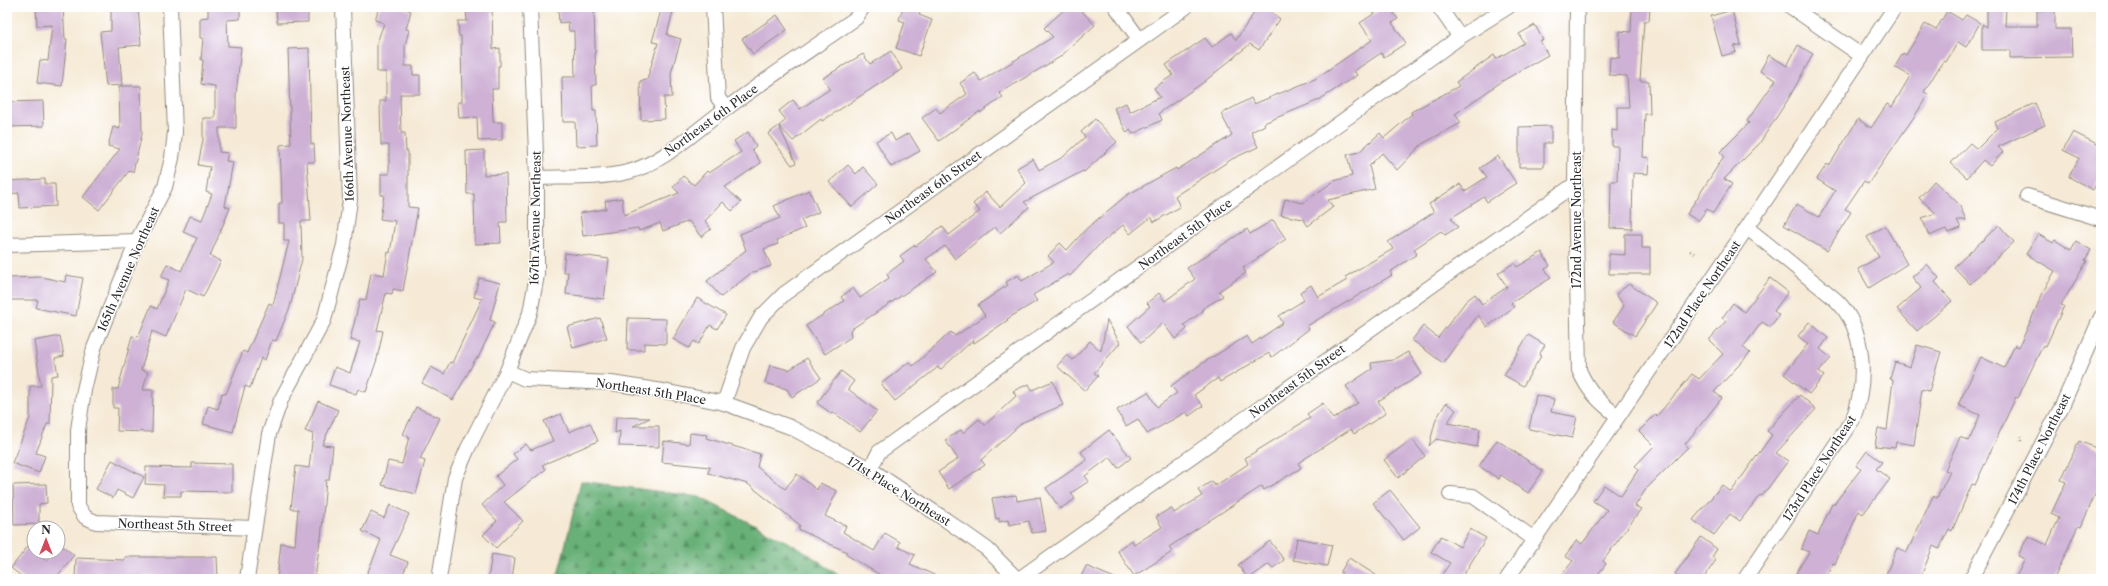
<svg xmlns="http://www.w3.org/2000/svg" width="2108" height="586" viewBox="0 0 2108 586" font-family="'Libre Caslon Text',serif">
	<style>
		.forest { fill: url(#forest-firs); stroke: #496e51 }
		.building { fill: #ceb1d5 }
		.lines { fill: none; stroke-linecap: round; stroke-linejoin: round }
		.street-casing { stroke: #908a80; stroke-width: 16 }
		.path { stroke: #908a80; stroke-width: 2.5; stroke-dasharray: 1 3; stroke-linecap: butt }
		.street { stroke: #fff; stroke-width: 14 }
		.labels { text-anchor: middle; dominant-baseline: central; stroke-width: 3; stroke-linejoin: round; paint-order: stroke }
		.street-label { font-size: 12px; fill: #2b2b2b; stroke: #fff }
	</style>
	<defs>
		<pattern id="forest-firs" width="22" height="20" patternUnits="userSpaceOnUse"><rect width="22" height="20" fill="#67b077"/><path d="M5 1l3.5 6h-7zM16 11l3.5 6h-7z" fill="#558f62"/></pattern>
	</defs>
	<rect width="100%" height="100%" fill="#fff"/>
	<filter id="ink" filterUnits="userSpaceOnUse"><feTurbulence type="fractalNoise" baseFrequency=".025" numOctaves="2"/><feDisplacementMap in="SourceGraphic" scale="8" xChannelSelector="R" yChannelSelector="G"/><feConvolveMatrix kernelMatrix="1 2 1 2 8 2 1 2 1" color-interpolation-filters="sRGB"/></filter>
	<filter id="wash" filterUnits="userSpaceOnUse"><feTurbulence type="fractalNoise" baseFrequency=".012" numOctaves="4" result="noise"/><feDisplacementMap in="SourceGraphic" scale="16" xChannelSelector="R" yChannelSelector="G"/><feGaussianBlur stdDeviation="0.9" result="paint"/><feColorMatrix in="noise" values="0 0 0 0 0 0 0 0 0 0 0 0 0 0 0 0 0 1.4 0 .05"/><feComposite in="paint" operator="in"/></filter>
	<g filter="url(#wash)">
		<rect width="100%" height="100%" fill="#f6ead6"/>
		<polygon class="forest" points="581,481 699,497 801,549 844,579 557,579"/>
		<g id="blocks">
			<g class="building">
				<polygon points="36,7 63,7 65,39 67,39 62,86 37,83 40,60 48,61 52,25 37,26"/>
				<polygon points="111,7 138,7 141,45 119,47 122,85 106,86 100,32 111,31"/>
				<polygon points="208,7 240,7 240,19 227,20 228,46 241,47 236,95 236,128 219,128 219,152 228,153 226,161 233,162 225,206 230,208 210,256 221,261 203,297 186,289 166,337 152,331 141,370 148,372 143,390 153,390 152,432 117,431 118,408 113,408 113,389 118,389 132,336 138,337 151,306 157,309 169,280 161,277 167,264 181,271 197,238 183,232 190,216 202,220 212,194 206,192 210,167 198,165 203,140 203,118 215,118 215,86 201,84 203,60 201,60 203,38 200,38 200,18 208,17"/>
				<polygon points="276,7 308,7 308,22 277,23"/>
				<polygon points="379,7 400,7 411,11 406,29 409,30 405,45 405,66 413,66 413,75 420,75 420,94 400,94 401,133 405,133 406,151 408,151 408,207 418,208 403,291 393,289 392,294 386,293 377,330 383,331 377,359 366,392 358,389 356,394 329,385 335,367 350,373 360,342 350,340 360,299 366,300 371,273 384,275 388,252 390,253 395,221 380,219 384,195 381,195 381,174 389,174 389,145 381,145 380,101 386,101 386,72 377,72 377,43 384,23 375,20"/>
				<polygon points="466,7 492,7 493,49 500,48 500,66 498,66 498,89 492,89 493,122 502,122 502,140 478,141 477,117 459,118 458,102 462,102 461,36 459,36 458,21 467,21"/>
				<polygon points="558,7 590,7 590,10 594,10 596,85 592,85 593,111 596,111 597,145 576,146 575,122 563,122 562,77 575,77 574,31 569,31 568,22 559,23"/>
				<polygon points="662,7 674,7 667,35 681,39 671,73 672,97 664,97 665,119 641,120 640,81 647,80 658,43 652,42"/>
				<polygon points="903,7 913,7 921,10 919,15 932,20 919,56 896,48 905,22 899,20"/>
				<polygon points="1067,7 1078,7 1095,25 1060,57 999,93 1003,97 980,113 980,111 939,141 922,118 936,108 940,113 967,94 960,83 975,73 981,81 1053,37 1044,28"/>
				<polygon points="1258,7 1273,7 1270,11 1280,19 1259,50 1250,44 1204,82 1159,113 1162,120 1133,134 1130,130 1127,133 1114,108 1126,103 1130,112 1160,97 1154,88 1173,75 1166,65 1205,38 1212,47 1231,33 1236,40"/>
				<polygon points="1384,7 1389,7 1398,19 1392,23 1406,43 1384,57 1381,53 1354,71 1357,75 1319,100 1264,123 1265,125 1251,132 1258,147 1232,159 1175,196 1180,207 1154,222 1151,217 1130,234 1123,225 1100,244 1070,276 1068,274 1033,295 1037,301 1007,319 1008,320 974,343 973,340 940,370 938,367 895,401 881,384 909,362 913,366 951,332 955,336 985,316 978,305 1008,285 1006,282 1018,275 1022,281 1054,262 1048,256 1060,243 1067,250 1087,228 1127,195 1176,168 1177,170 1232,135 1221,114 1251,98 1254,104 1315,79 1372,40 1360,23"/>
				<polygon points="1632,7 1650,7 1649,21 1644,21 1640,81 1649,81 1650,114 1645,114 1643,157 1649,158 1648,174 1633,173 1632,229 1610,228 1611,181 1617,181 1618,146 1612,146 1612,130 1617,131 1617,107 1629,107 1627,76 1609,75 1610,57 1619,58 1620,31 1631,32"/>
				<polygon points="1987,7 2006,7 2005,26 2037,26 2037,10 2055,10 2055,29 2071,29 2072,57 2010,58 2010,50 1982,50 1982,24 1987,27"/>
				<polygon points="1732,10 1741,45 1734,46 1736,52 1722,56 1711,16"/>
				<polygon points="1947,11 1962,20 1966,15 1980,23 1966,47 1958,42 1946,62 1943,61 1924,92 1928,94 1918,111 1868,184 1864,181 1845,209 1851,212 1827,251 1784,225 1797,204 1819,217 1835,191 1817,179 1827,164 1829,166 1858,119 1871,128 1887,104 1892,107 1910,76 1895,67 1903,53 1906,55 1925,24 1936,30"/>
				<polygon points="777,15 787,30 753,54 742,39"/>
				<polygon points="1535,25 1543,40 1540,41 1548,55 1504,80 1455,114 1461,123 1422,144 1397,170 1382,153 1369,166 1375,189 1328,200 1333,207 1308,226 1303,219 1281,215 1285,199 1303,203 1334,181 1352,176 1347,155 1359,152 1380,133 1384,138 1412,114 1411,112 1459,86 1456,82 1494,55 1496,59 1524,43 1519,34"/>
				<polygon points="1798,45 1813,54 1789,98 1759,144 1724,179 1732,184 1713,213 1707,209 1698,221 1687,214 1724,156 1720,152 1749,123 1747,121 1776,80 1760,71 1769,55 1787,66"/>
				<polygon points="309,48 311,144 314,144 315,162 307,162 311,221 301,221 302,259 290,307 276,341 272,340 265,360 261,358 250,388 245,386 233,432 203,424 208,406 218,409 222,393 226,394 243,351 247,353 269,303 273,305 289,241 284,241 284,223 279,223 279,203 282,203 280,145 291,144 288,49"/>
				<polygon points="891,51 902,69 822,121 821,119 793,141 779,126 786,120 779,111 793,100 800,109 830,89 823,78 863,54 870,64"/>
				<polygon points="119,86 141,86 142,134 133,172 129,171 99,210 83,197 120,149 108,146 113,127 120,129"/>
				<polygon points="43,101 44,126 7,127 7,102"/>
				<polygon points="2035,103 2045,125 1998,147 2003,152 1990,166 1983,160 1967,178 1951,163 1970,143 1977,149 1998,128 1995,122"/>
				<polygon points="1095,119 1117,142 1084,172 1083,171 1024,202 1029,207 1000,233 995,227 955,259 945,246 926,259 937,272 850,330 851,337 825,354 806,326 844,301 841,297 853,288 860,298 889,278 887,274 904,261 900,256 915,245 916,246 942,226 949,235 980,211 973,204 986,192 1000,207 1026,183 1017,168 1033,159 1039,170 1063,157 1085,137 1081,132"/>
				<polygon points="779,126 796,163 792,165 768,134"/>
				<polygon points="1551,126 1551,143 1544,143 1544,167 1519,167 1519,127"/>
				<polygon points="748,132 756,146 752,149 761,163 725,187 741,202 732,211 723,202 705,221 711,229 701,237 689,221 663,231 660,223 639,231 638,228 583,236 580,213 606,209 605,201 622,198 624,215 679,193 673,187 683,176 694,185 707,171 709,173 741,152 734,141"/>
				<polygon points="2073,132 2101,146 2101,175 2093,190 2069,177 2079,158 2063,150"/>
				<polygon points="891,133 895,141 909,133 920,151 891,167 876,141"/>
				<polygon points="484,150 484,175 506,174 507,222 500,222 501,243 475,244 474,194 467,194 466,151"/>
				<polygon points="1498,156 1516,183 1487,202 1484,197 1451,218 1458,227 1445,235 1441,231 1414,249 1417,254 1390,272 1392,275 1307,326 1309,329 1272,357 1269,353 1220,382 1218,378 1194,395 1203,406 1189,416 1186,412 1147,434 1138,419 1126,426 1117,410 1148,392 1157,407 1177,393 1171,386 1201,364 1247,336 1252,344 1283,323 1279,316 1304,300 1300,292 1311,285 1318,297 1347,280 1345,277 1393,249 1388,242 1434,212 1429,204 1460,184 1465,191 1487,177 1480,168"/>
				<polygon points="848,165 856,174 863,167 878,184 852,207 829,182"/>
				<polygon points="45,179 45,184 55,184 56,206 20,208 19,193 7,194 7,181"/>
				<polygon points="1934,181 1959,204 1966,220 1957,220 1961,228 1948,233 1946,229 1929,236 1922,218 1936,213 1919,198"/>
				<polygon points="809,190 819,212 801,220 805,228 777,240 778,244 764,249 771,266 751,273 721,297 707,281 746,250 740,234 780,218 774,206"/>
				<polygon points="1273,220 1286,239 1243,268 1246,273 1219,291 1223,296 1202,309 1203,311 1184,325 1187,329 1175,339 1163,323 1141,343 1128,326 1150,306 1147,303 1159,293 1165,301 1195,279 1187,268 1247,229 1250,234"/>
				<polygon points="1999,225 2014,242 1970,284 1954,267"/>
				<polygon points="1885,226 1907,264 1869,288 1858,269 1879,257 1867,237"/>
				<polygon points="1625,234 1642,234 1642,248 1650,248 1650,274 1609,274 1609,254 1625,255"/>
				<polygon points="2038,234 2053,243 2055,240 2071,250 2076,241 2091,250 2085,260 2087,261 2061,305 2064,306 2046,346 2043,345 2018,398 2016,397 1975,485 1972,484 1952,531 1949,529 1939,549 1933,546 1920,579 1884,579 1897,548 1907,552 1933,496 1937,498 1950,472 1945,470 1960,437 1969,441 1980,415 1958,405 1981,357 2004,368 2015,345 2019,347 2045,288 2055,271 2026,254"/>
				<polygon points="1542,252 1550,266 1545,269 1551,278 1511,303 1514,307 1487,327 1478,315 1443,363 1412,340 1423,326 1438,338 1466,301 1475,294 1482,304 1507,287 1498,273 1514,263 1517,267"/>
				<polygon points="565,253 609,259 604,299 566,294 568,272 563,272"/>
				<polygon points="1927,264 1939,278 1935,282 1952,301 1917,331 1897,309 1921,288 1912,277"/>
				<polygon points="66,275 83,278 76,316 36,308 38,300 7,300 7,278 42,277 65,282"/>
				<polygon points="479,278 500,283 490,320 495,322 478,358 476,358 453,400 422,383 431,367 444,374 450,362 452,363 482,299 474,297"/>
				<polygon points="1770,278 1788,292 1774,311 1779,315 1770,327 1762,322 1743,347 1750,353 1714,392 1722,398 1685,444 1688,447 1646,489 1635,506 1641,509 1603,561 1606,564 1594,579 1558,579 1573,561 1565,556 1577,540 1582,544 1607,510 1593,501 1604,485 1621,496 1638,470 1635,466 1654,446 1639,431 1656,414 1657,416 1692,374 1699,379 1723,354 1709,340 1726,321 1722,318 1733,303 1744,312"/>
				<polygon points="1629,284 1657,303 1635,336 1613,322 1624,306 1616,294"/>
				<polygon points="697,298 726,315 717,329 710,325 699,344 694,341 689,348 673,339"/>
				<polygon points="600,318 607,338 573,348 567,327"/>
				<polygon points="628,318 666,319 666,344 644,343 644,350 627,350"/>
				<polygon points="1107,320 1120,343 1094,373 1098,376 1085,391 1057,366 1067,355 1073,360 1090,341 1101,351"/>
				<polygon points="1809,322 1828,338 1820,349 1831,358 1819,372 1824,376 1809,394 1784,374 1808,344 1798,336"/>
				<polygon points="1528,335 1545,345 1539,355 1541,356 1523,386 1504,375"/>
				<polygon points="60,336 64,356 55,358 58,375 51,376 50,424 47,424 36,453 45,456 39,473 12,463 30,418 30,386 41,386 34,341"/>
				<polygon points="1917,345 1941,352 1929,391 1922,389 1914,445 1896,442 1895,448 1875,446 1878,428 1887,430 1893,380 1890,379 1895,362 1910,367"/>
				<polygon points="1408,352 1422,374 1378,401 1386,413 1354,434 1351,429 1298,463 1301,468 1264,490 1262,486 1169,547 1172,552 1134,576 1117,550 1132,540 1134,545 1162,527 1156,517 1171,508 1174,513 1202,496 1198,490 1212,481 1215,486 1248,464 1245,458 1310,418 1307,414 1323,403 1333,419 1358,403 1346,386 1372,369 1371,363 1393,360"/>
				<polygon points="807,358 821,378 792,397 787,389 765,383 770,365 789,370"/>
				<polygon points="841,371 854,381 848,389 877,411 860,432 833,412 832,414 817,403"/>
				<polygon points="1053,381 1063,405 1023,422 981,460 985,465 949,489 938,472 958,459 945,440 961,430 963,433 979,419 985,425 1016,396 1013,391 1029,384 1032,390"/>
				<polygon points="1536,395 1554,399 1551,412 1577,417 1572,438 1529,429"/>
				<polygon points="1800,395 1816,409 1776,453 1788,461 1762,496 1760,495 1740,521 1730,514 1714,535 1693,520 1722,485 1731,492 1772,435 1767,431"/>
				<polygon points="318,401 338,410 322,445 333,446 329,480 326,480 321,540 320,540 315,579 277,579 281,543 295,545 298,509 291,509 296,466 309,468 313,434 305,431"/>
				<polygon points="1446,403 1456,410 1447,423 1480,429 1477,447 1436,439 1429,446 1436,419"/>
				<polygon points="416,407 440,418 420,459 425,461 416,494 382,485 388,461 402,464 409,437 403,434"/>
				<polygon points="561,414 569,432 590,423 598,441 542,465 546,469 504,502 523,521 496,548 483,535 497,521 482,505 503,485 496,476 517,459 513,454 526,444 531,450 553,441 544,421"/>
				<polygon points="616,417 650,418 633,426 659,426 659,447 619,446 620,431 615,433"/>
				<polygon points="1109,430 1131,458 1118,468 1110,457 1085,476 1089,481 1071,493 1075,499 1060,509 1046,488 1087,460 1081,452"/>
				<polygon points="690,433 707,435 706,438 760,454 757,467 785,489 797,474 817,490 820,483 837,491 825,516 846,526 843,532 874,551 885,533 900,542 898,547 915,555 910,564 943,579 887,579 845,554 847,552 798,529 800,525 748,484 708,473 710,467 662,462 664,441 689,444"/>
				<polygon points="1412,439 1425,456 1398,478 1384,460"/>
				<polygon points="1497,440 1543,471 1528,493 1501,475 1499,479 1479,466"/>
				<polygon points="2079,441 2101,450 2101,481 2081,527 2078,526 2054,579 2015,579 2025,559 2018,556 2028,536 2047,545 2059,518 2051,514 2066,482 2061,480"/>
				<polygon points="1867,451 1882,462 1876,469 1890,479 1863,514 1859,511 1835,564 1833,563 1824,579 1807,579 1796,573 1809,552 1801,549 1809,531 1818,535 1832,504 1834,504 1861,469 1856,466"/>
				<polygon points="112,460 144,477 133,498 117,490 113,498 96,489"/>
				<polygon points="192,463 232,464 232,492 181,491 181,496 163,496 164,485 145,484 146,467 192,468"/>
				<polygon points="46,484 47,503 39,504 39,524 14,525 13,485"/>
				<polygon points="1390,490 1420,527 1404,540 1373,503"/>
				<polygon points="1016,495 1017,501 1040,497 1046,531 1032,533 1029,521 1009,525 1008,520 999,522 999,518 996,519 992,498"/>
				<polygon points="390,505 409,514 390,555 408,562 401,579 365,579 381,540 362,531 371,512 384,518"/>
				<polygon points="1470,529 1486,538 1461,579 1439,579 1450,563 1431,552 1441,536 1460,547"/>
				<polygon points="1701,537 1717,549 1712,557 1716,560 1703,579 1681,579 1675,574"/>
				<polygon points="1297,538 1332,545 1327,566 1293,560"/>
				<polygon points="1270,541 1284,560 1273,568 1269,564 1248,579 1238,565"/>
				<polygon points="60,544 74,555 55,579 25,579 11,568 28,546 34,552 47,561 54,552 58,552"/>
				<polygon points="492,554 515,558 512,579 488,579"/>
				<polygon points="125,557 217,557 218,579 109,575 109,579 75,578 76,558 125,560"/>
				<polygon points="1349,558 1382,579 1346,579 1341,576 1341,571"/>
				<polygon points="1086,566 1117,579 1080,579"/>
			</g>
		</g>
	</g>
	<g filter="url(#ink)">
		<use href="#blocks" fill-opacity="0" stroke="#908a80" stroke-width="1"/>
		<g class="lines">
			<g class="street-casing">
				<g id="street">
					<polyline points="170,7 175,132 172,158 165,187 137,241 94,348 84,390 78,430 78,506 85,517 96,522 254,528"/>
					<polyline points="713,7 718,98 726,108"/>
					<polyline points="1116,7 1139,39"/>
					<polyline points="1439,7 1460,37"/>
					<path d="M1577 7 1575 184 1579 370C1588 391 1600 403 1618 416"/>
					<polyline points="1791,7 1862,56"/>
					<path d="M537 178C567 177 599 179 628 172 664 163 697 129 727 108 769 77 813 48 856 18L863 7"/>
					<polyline points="2027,196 2101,219"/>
					<polyline points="7,245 137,241"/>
					<polyline points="507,371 525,379 611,383 663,391 724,403 790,427 870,469 946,520 987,549 1017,579"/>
					<polyline points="724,403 743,348 761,317 784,294 1186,7"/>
					<polyline points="870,469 879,452 1460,37 1508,7"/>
					<polyline points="1450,494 1473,496 1534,539"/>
					<polyline points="247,579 269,434 281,400 324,320 344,245 350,200 343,7"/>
					<polyline points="439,579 455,478 468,448 507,371 530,313 537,275 537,178 530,7"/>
					<polyline points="1019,579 1575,184"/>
					<polyline points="1507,579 1740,238 1895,7"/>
					<path d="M1745 579 1853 419C1867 382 1866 330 1837 301 1828 293 1818 285 1809 278 1788 261 1768 244 1747 228"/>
					<polyline points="1971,579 2062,406 2101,317"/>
				</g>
			</g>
			<g class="path">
				<polyline points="1690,251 1695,254"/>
				<polyline points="2021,436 2021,441"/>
			</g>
			<use href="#street" class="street"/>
		</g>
	</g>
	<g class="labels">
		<g class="street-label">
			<text transform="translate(711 120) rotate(-36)">Northeast 6th Place</text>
			<text transform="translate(347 134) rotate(-92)">166th Avenue Northeast</text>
			<text transform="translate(933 187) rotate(-36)">Northeast 6th Street</text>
			<text transform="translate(535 218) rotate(-89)">167th Avenue Northeast</text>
			<text transform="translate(1576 220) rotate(-90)">172nd Avenue Northeast</text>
			<text transform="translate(1185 234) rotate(-36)">Northeast 5th Place</text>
			<text transform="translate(128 269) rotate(-66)">165th Avenue Northeast</text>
			<text transform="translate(1702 294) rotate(-56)">172nd Place Northeast</text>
			<text transform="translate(1297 381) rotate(-36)">Northeast 5th Street</text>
			<text transform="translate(651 391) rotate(9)">Northeast 5th Place</text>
			<text transform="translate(2039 449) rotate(-63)">174th Place Northeast</text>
			<text transform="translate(1819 468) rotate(-57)">173rd Place Northeast</text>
			<text transform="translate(899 491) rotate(32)">171st Place Northeast</text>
			<text transform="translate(175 525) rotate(2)">Northeast 5th Street</text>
		</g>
	</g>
	<rect width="2108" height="586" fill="none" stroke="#fff" stroke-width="24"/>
	<g transform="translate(46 540)"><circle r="19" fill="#ffffff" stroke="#aaaaaa"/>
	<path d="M0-3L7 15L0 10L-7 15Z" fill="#d1495b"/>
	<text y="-6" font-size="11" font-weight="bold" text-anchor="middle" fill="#2b2b2b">N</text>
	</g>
</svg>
